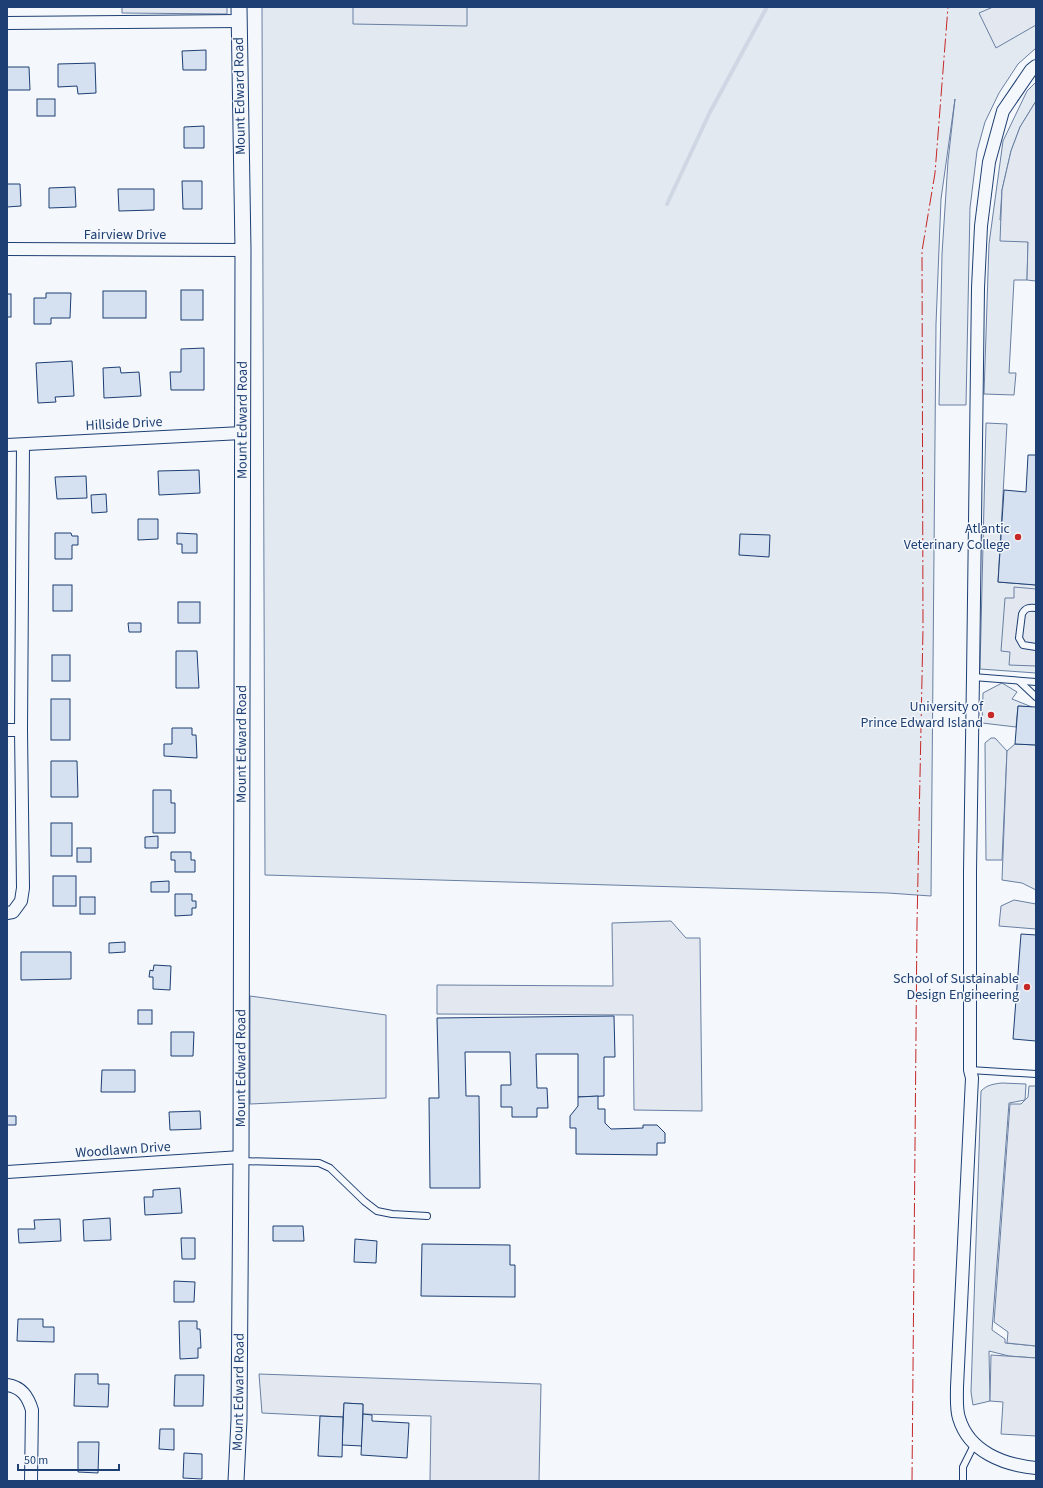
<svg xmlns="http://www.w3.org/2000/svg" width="1043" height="1488" viewBox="0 0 1043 1488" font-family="'Source Sans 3',sans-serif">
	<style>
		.green { fill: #e3e9f0; stroke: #687fa3 }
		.parking { fill: #e3e8f0; stroke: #687fa3 }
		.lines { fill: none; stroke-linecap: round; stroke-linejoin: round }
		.stream { stroke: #cfd7e4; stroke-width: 4 }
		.building { fill: #d5e0f0; stroke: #1d3f73 }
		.service-casing { stroke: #1d3f73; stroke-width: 8 }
		.minor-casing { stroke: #1d3f73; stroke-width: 14 }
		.tertiary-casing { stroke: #1d3f73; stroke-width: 17 }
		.service { stroke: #f4f7fb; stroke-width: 6 }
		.minor { stroke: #f4f7fb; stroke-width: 12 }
		.tertiary { stroke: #f4f7fb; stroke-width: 15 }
		.power { stroke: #c62828; stroke-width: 1; stroke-dasharray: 14 3 2 3; stroke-linecap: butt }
		.poi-dot { fill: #c62828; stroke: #f4f7fb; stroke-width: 1.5 }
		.labels { text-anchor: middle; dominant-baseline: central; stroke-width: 3; stroke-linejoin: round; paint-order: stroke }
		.street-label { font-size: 14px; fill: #1d3f73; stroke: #f4f7fb }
		.poi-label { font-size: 14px; fill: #1d3f73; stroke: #f4f7fb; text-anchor: end }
	</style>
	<rect width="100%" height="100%" fill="#f4f7fb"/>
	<g class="green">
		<polygon points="262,7 1036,7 1036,48 1018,64 999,93 985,122 977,151 970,208 966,405 939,405 942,254 948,161 955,99 941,199 936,324 931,896 888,893 265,875"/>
		<polygon points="1036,82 1036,101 1020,127 1011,151 1002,190 1000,220 1028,242 1027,280 1014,280 1009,373 1016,373 1014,395 984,394 989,244 1003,141 1027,91"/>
		<polygon points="986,423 1007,424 998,582 1036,585 1036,673 980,669"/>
		<polygon points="1002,683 1017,692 1012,699 1032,707 1018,706 1016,727 982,723 983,693"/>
		<polygon points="991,738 995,738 1007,751 1002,860 986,860 985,743"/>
		<polygon points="250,996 386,1015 386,1098 250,1104"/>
		<path d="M1002 1083 1026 1084 1025 1100 1009 1103 992 1330 1005 1339V1343L1036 1346V1358L1009 1356 989 1351 990 1401 973 1405 971 1392 981 1091C987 1085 993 1084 1002 1083Z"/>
	</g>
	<g class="parking">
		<polygon points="122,7 227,7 227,14 122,13"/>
		<polygon points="353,7 467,7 467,26 353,24"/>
		<polygon points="993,7 1036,7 1036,25 996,48 979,13"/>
		<polygon points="1036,101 1036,281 1027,280 1028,242 1000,241 1002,190 1011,151 1020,127"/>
		<polygon points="1014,587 1036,589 1036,666 1009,665 1010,652 1001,651 1005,598 1014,598"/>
		<polygon points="1015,744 1036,745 1036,890 1022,883 1002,880 1007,751"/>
		<polygon points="1014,900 1036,904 1036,929 999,926 1001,906"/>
		<polygon points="671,921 686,938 700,938 702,1111 634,1110 633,1015 437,1014 437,985 613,986 612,923"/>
		<polygon points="1029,1086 1036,1086 1036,1346 1007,1343 1008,1332 994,1322 1010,1104 1021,1104 1028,1097"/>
		<polygon points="991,1355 1036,1358 1036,1436 1001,1434 1003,1402 990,1401"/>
		<polygon points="259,1374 541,1384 539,1481 430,1481 431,1416 363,1414 363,1404 344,1403 343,1417 262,1413"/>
	</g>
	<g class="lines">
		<polyline class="stream" points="667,204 710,112 767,7"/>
	</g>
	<g class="building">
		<polygon points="206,50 206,70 183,70 182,51"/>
		<polygon points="95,63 96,93 78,94 77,86 58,87 58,64"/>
		<polygon points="7,67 29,67 30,90 7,90"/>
		<rect x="37" y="99" width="18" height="17"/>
		<polygon points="204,126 204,148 184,148 184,127"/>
		<polygon points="182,181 202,181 202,209 183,209"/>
		<polygon points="7,184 20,184 21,206 7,207"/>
		<polygon points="75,187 76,207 49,208 49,188"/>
		<polygon points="118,189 154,189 154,210 119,211"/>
		<rect x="181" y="290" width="22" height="30"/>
		<rect x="103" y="291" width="43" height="27"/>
		<polygon points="46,293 71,293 70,318 51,318 51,324 34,324 34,298 46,298"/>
		<rect x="7" y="294" width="4" height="23"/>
		<polygon points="204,348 204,390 171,390 170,372 181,372 181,349"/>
		<polygon points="72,361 74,396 55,397 56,402 38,403 36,363"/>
		<polygon points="120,367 121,373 139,372 141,396 104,398 103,368"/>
		<polygon points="1028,455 1036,455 1036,585 998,582 1004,490 1026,492"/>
		<polygon points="199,470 200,493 159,495 158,471"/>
		<polygon points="86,476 87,498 57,499 55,477"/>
		<polygon points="106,494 107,512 92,513 91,495"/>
		<polygon points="138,519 158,519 158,539 138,540"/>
		<polygon points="55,533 71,533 72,536 78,536 78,545 72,545 72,559 55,559"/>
		<polygon points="177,533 197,534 197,553 182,553 182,544 177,544"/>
		<polygon points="740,534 770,535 769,557 739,555"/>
		<rect x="53" y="585" width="19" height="26"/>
		<rect x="178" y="602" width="22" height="21"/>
		<polygon points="128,623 141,623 141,632 129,632"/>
		<polygon points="176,651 197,651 199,688 176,688"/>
		<rect x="52" y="655" width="18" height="26"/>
		<rect x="51" y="699" width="19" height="41"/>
		<polygon points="1018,706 1036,707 1036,745 1015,744"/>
		<polygon points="172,728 192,728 192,735 196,735 197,758 164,756 164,744 172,744"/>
		<polygon points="51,761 77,761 78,797 51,797"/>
		<polygon points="153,790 171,790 171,803 175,803 175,833 153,833"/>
		<rect x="51" y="823" width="21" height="33"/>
		<polygon points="158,836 158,848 145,848 145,837"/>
		<rect x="77" y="848" width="14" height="14"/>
		<polygon points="171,852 191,852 191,860 195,860 195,872 175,872 175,860 171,860"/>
		<rect x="53" y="876" width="23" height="30"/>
		<polygon points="169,881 169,892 151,892 151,882"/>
		<polygon points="175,894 192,894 192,901 196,901 196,908 192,908 192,915 175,916"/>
		<rect x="80" y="897" width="15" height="17"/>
		<polygon points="1021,934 1036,935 1036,1041 1013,1039"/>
		<polygon points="125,942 125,952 109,953 109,943"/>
		<polygon points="21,952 71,952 71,979 21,980"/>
		<polygon points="154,965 171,966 170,990 153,989 153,977 149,977 150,970 153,971"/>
		<rect x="138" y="1010" width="14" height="14"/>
		<polygon points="614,1016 615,1057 604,1057 604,1096 578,1097 578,1054 536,1054 537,1088 547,1088 548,1108 537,1108 537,1117 512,1117 512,1107 501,1107 501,1085 511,1085 510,1052 465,1052 466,1096 479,1096 480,1188 430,1188 429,1098 439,1098 437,1018"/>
		<polygon points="171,1032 194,1032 193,1056 171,1056"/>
		<polygon points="102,1070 135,1070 135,1092 101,1092"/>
		<polygon points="598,1096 598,1109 605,1109 605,1123 611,1129 643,1128 643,1125 657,1125 665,1133 665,1143 657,1143 657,1155 576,1154 576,1128 570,1128 570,1116 578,1106 578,1097"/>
		<polygon points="7,1109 7,1116 16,1116 16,1125 7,1125"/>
		<polygon points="200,1111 201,1129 170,1130 169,1112"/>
		<polygon points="180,1188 182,1213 145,1215 144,1197 153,1197 153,1190"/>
		<polygon points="110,1218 111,1240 84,1241 83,1220"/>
		<polygon points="60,1219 61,1241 19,1243 18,1229 35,1229 34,1220"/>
		<polygon points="273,1226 303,1226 304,1241 273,1241"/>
		<polygon points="181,1238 195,1238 195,1259 182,1259"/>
		<polygon points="355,1239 377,1241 376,1263 354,1262"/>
		<polygon points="422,1244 510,1245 510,1265 515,1265 515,1297 421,1296"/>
		<polygon points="174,1281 195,1282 194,1302 174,1302"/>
		<polygon points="18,1319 43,1319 43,1327 54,1327 54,1342 17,1341"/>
		<polygon points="179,1321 197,1321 197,1329 200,1329 201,1348 198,1348 198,1358 180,1359"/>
		<polygon points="75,1374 98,1374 98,1384 109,1384 108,1407 74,1406"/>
		<polygon points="175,1375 204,1375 203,1406 174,1406"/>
		<polygon points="344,1403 363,1404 362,1446 342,1445"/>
		<polygon points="363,1414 372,1415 372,1421 409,1423 407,1458 361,1455"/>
		<polygon points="320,1416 343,1417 342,1457 318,1456"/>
		<polygon points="160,1429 174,1429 174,1450 159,1449"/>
		<polygon points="78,1442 99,1442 98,1473 78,1472"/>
		<polygon points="184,1453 202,1454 202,1479 183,1478"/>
	</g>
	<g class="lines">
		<g class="service-casing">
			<g id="service">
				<path d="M1036 608C1029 607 1025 608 1022 614L1019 638 1023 645 1036 647"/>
				<polyline points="973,677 1036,682"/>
				<polyline points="1019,681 1036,697"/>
				<polyline points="970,1070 1036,1074"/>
				<polyline points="241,1161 319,1163 330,1168 364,1201 377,1211 392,1214 427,1216"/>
				<polyline points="963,1481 963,1467 974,1445"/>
			</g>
		</g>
		<g class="minor-casing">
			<g id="minor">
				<polyline points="7,23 239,21"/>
				<path d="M1036 66 1031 70 1003 111 989 162 981 226 978 288 973 677 970 871V1070L972 1078 957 1387C957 1397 956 1409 959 1418 969 1452 1004 1465 1036 1468"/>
				<polyline points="7,249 243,250"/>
				<polyline points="7,445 242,433"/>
				<polyline points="7,730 21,730"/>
				<polyline points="7,913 13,912 21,901 23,888 21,730 23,445"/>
				<polyline points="7,1172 241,1157"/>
				<path d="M7 1385C22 1387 28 1397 32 1410L31 1481"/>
			</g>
		</g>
		<g class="tertiary-casing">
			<g id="tertiary">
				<path id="s1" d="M236 1481 239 1420 241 1157 243 250 239 7"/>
			</g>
		</g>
		<use href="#service" class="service"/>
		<use href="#minor" class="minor"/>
		<use href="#tertiary" class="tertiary"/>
		<polyline class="power" points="912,1481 917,924 923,629 922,251 935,173 948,7"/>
	</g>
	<g class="poi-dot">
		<circle cx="1018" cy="537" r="4"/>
		<circle cx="991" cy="715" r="4"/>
		<circle cx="1027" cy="987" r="4"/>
	</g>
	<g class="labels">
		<g class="street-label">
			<text transform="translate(240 96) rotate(-91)">Mount Edward Road</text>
			<text x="125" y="235">Fairview Drive</text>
			<text stroke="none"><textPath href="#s1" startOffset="1061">Mount Edward Road</textPath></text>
			<text transform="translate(124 424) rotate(-3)">Hillside Drive</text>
			<text stroke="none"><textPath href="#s1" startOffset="737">Mount Edward Road</textPath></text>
			<text stroke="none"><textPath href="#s1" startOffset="413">Mount Edward Road</textPath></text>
			<text transform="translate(123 1150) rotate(-4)">Woodlawn Drive</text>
			<text stroke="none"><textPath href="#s1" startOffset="89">Mount Edward Road</textPath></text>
		</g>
		<g class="poi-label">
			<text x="1010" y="529">Atlantic<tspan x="1010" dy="16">Veterinary College</tspan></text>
			<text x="983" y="707">University of<tspan x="983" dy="16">Prince Edward Island</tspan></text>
			<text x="1019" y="979">School of Sustainable<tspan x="1019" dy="16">Design Engineering</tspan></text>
		</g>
	</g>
	<rect width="1043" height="1488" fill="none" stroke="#1d3f73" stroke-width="16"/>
	<path d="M18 1464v6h101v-6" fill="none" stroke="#1d3f73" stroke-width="2"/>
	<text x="24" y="1464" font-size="12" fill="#1d3f73" stroke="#f4f7fb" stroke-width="3" paint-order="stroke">50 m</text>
</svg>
